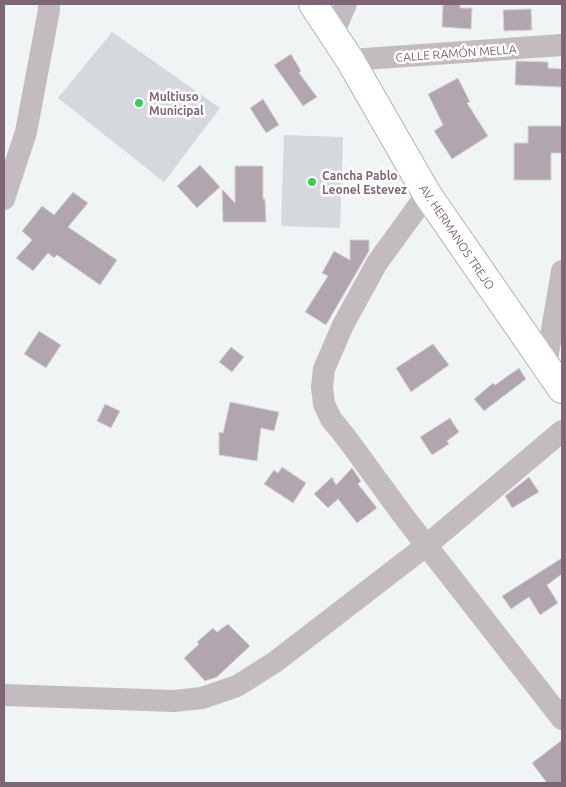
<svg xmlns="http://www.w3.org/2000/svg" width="566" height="787" viewBox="0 0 566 787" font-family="Ubuntu,sans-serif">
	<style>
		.green { fill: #d5d8dd }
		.building { fill: #b2a6ae; stroke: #d3d5d5 }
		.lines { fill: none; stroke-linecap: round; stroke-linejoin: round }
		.secondary-casing { stroke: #b8b0b5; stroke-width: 30 }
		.minor { stroke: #c2bbbf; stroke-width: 22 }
		.secondary { stroke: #fff; stroke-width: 28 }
		.poi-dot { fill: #33d159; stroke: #fff; stroke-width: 2 }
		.labels { text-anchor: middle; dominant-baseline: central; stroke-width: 5; stroke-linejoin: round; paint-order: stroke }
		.street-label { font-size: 12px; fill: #7f6674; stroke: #fff }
		.poi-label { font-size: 12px; font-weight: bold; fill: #7f6674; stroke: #fff; text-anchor: start }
	</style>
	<rect width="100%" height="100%" fill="#f1f4f4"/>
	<g class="green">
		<polygon points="112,32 220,108 164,182 58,98"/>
		<polygon points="284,135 343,137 340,228 281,226"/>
	</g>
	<g class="building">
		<polygon points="443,4 460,4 460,8 472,8 471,29 442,27"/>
		<polygon points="531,9 532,30 504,31 503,10"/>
		<polygon points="291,54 301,71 299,73 317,97 303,106 274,65"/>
		<polygon points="516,61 548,62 548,68 562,69 562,87 515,85"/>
		<polygon points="458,78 470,102 467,103 488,136 452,159 434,131 443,125 428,94"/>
		<polygon points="263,99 279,125 266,133 250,108"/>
		<polygon points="528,126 562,126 562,153 551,153 551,180 514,180 514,143 528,143"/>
		<polygon points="200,165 220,187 197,208 177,186"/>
		<polygon points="235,166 263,166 263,199 265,199 266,222 223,222 222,189 235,203"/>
		<polygon points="73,192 88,203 68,227 117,260 100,285 57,255 54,258 48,253 33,271 16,258 32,240 22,231 42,206 54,215"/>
		<polygon points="350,240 369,240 369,251 326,325 305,312 328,276 322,273 334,251 350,260"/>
		<polygon points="39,331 61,345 46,368 24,354"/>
		<polygon points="433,344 449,365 411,392 396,368"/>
		<polygon points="231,347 244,357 232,372 219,362"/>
		<polygon points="519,368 526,379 484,411 474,399 493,383 495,385"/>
		<polygon points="230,402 279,412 274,431 261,428 257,461 219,455 219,432 223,433"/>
		<polygon points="105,404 120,411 111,428 97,421"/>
		<polygon points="450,418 459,432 447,441 449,444 432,455 420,437"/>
		<polygon points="282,467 306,483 293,503 264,484 274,470 278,473"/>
		<polygon points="352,468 361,481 358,484 377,508 357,523 338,499 328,508 314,494 332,477 336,485"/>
		<polygon points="529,477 539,492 512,508 505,496"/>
		<polygon points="562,558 562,574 547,585 558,603 540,615 529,597 511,609 502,596"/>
		<polygon points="228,624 250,646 217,677 205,681 184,658 199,644 197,642 213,628 217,632"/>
		<polygon points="562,740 562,783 547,783 532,763"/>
	</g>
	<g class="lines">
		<g class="secondary-casing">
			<polyline id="secondary" points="313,4 350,60 427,194 562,389"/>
		</g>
		<g class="minor">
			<polyline points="333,34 346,4"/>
			<polyline points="350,60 562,45"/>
			<polyline points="427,194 377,263 343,325 324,369 322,387 324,404 331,419 345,436 405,518 562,719"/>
			<polyline points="4,199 26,132 49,10 49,4"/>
			<polyline points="546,365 562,271"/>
			<polyline points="4,695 174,701 202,698 237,686 275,662 427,545 562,431"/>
		</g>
		<use href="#secondary" class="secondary"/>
	</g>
	<g class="poi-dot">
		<circle cx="139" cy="103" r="5"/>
		<circle cx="312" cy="182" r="5"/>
	</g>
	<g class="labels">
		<g class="street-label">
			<text transform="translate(456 53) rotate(-4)">CALLE RAMÓN MELLA</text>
			<text transform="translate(457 237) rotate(56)">AV. HERMANOS TREJO</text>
		</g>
		<g class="poi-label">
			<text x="149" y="96">Multiuso<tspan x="149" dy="14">Municipal</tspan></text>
			<text x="322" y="175">Cancha Pablo<tspan x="322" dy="14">Leonel Estevez</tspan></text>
		</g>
	</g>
	<rect width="566" height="787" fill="none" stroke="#7f6674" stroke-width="10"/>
</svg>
